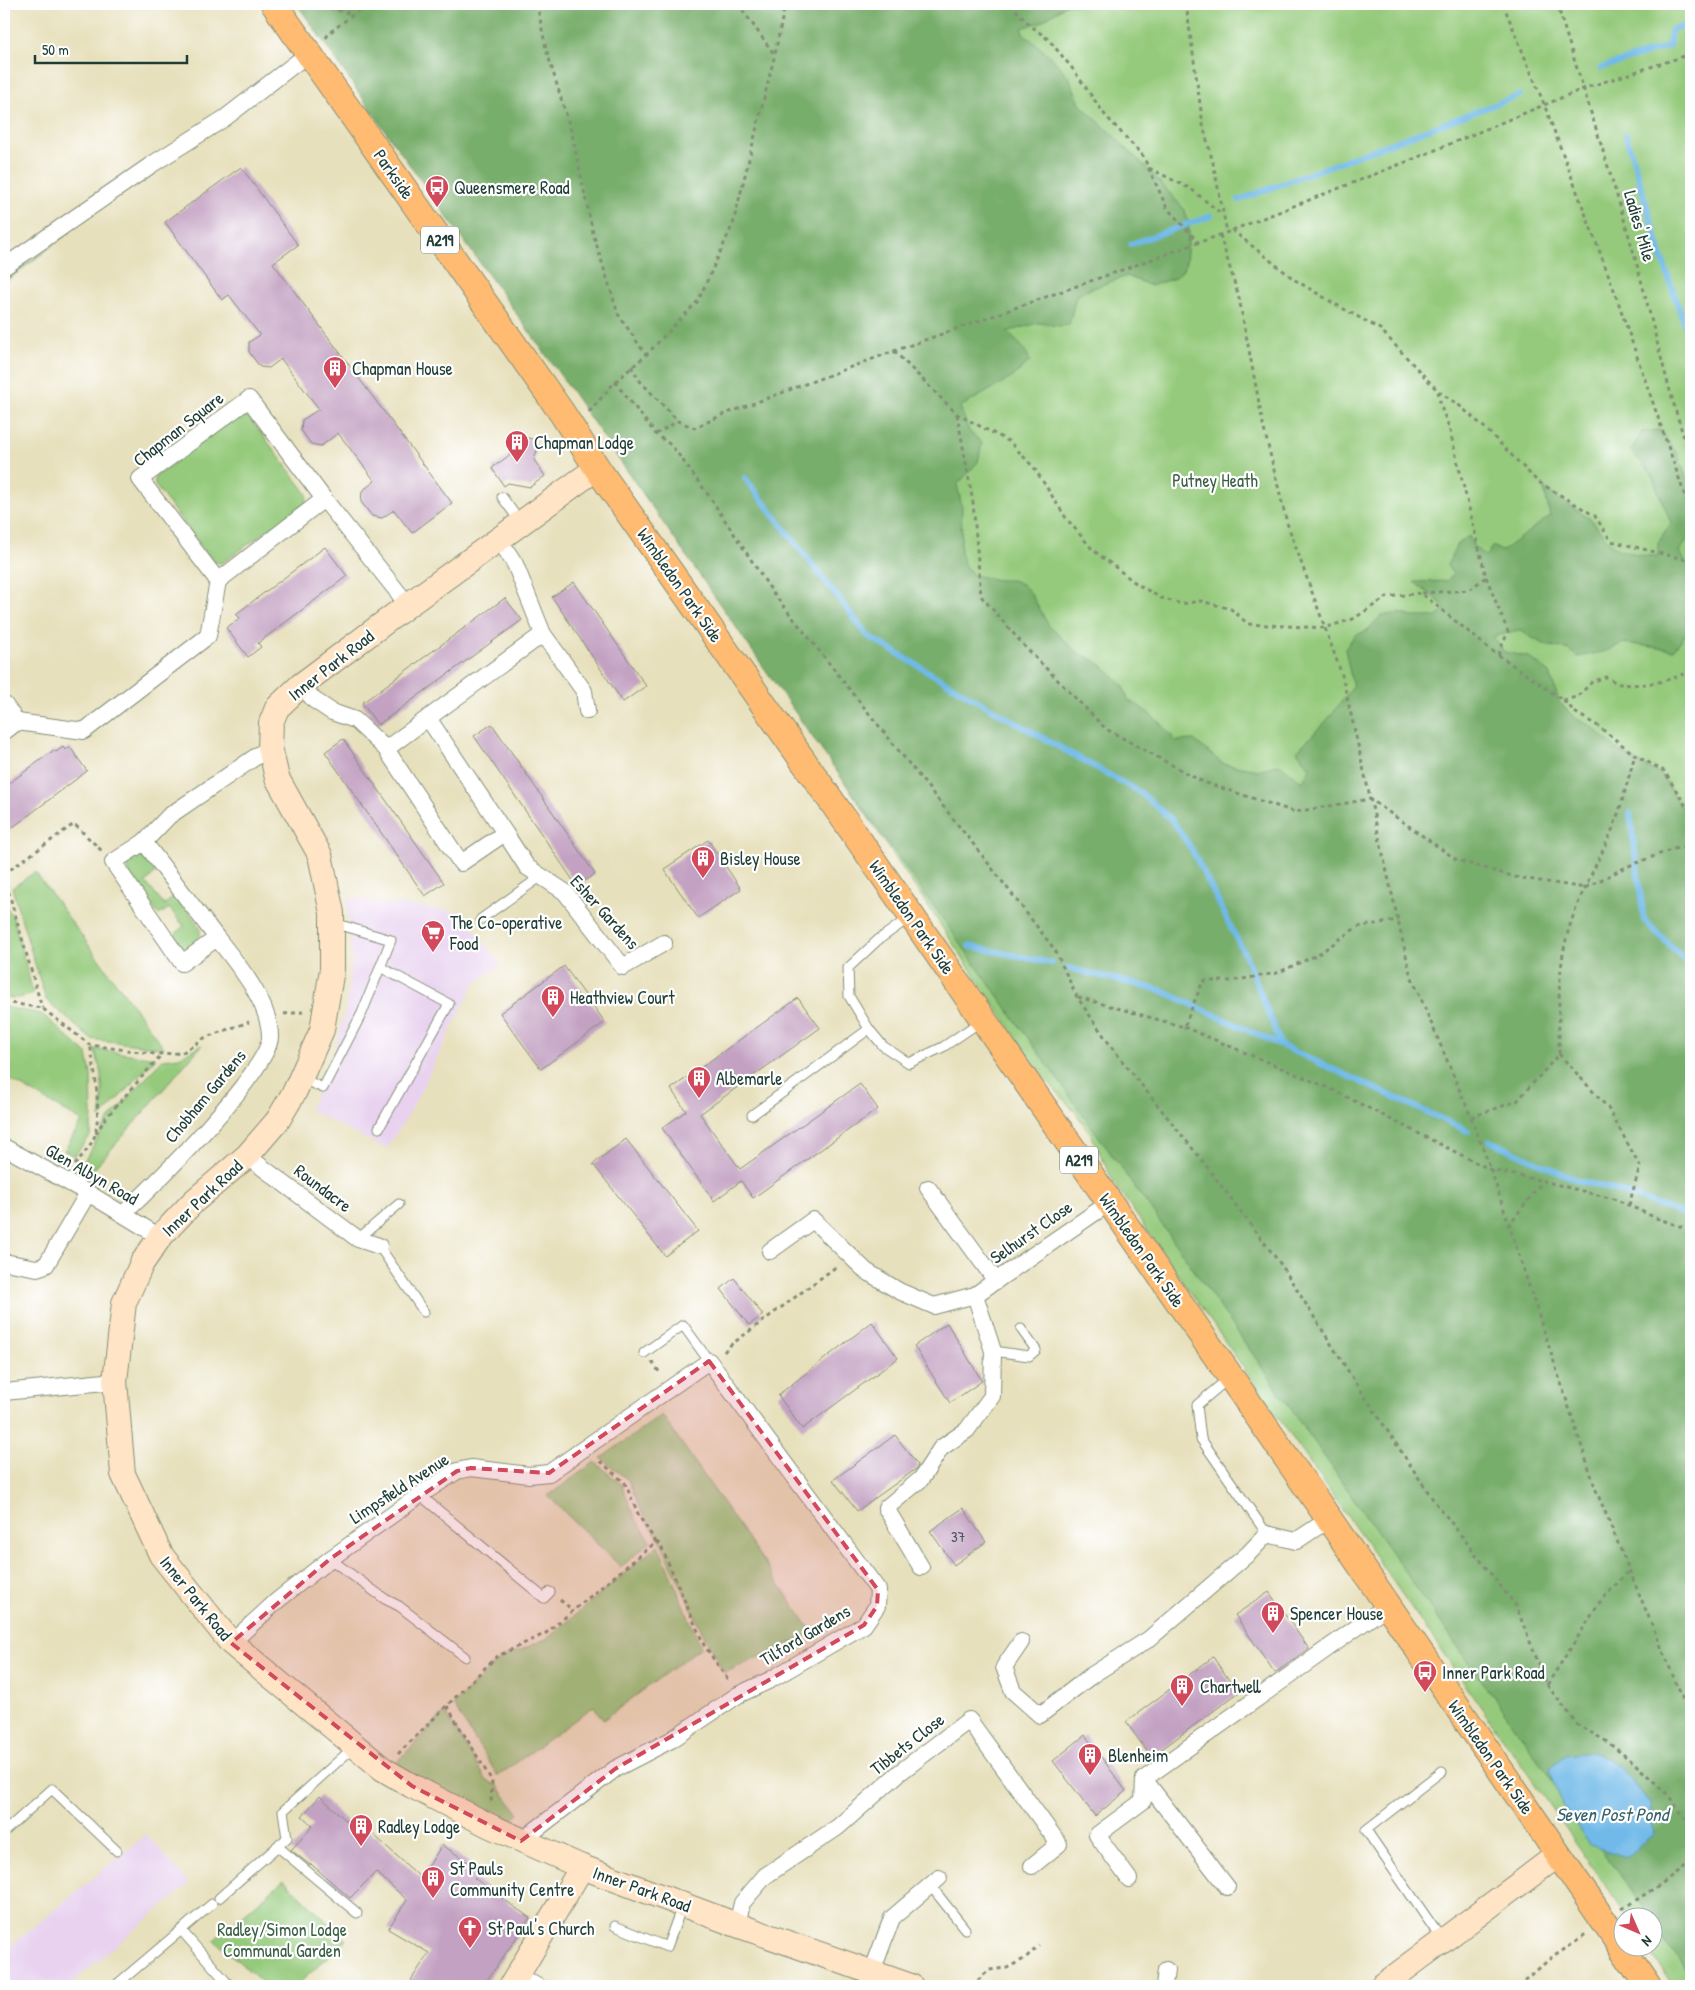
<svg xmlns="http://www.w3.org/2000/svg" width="1695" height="1990" viewBox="0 0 1695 1990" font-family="'Patrick Hand',sans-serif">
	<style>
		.built { fill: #e8d2ef }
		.green { fill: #95ca7c; stroke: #5a8458 }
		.forest { fill: #78ae6c; stroke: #4c7650 }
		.water { fill: #6fb9e8; stroke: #477b8e }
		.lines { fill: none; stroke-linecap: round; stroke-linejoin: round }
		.stream { stroke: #6fb9e8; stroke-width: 6 }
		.building { fill: #c3a1c2 }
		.lane-casing { stroke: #838e78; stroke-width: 11 }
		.street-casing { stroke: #838e78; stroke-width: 18 }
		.secondary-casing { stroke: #838e78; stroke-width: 26 }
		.primary-casing { stroke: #838e78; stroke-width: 28 }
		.path { stroke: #838e78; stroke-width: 3; stroke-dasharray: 4 4; stroke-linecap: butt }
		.lane { stroke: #fff; stroke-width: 9 }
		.street { stroke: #fff; stroke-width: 16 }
		.secondary { stroke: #ffe4c6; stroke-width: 24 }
		.primary { stroke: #ffbb71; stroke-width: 26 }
		.marked { fill: #d1495b; fill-opacity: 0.2; stroke: #d1495b; stroke-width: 4; stroke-dasharray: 10 6; stroke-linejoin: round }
		.labels { text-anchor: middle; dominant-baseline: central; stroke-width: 4.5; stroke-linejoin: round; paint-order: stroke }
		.number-label { font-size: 15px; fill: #485658 }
		.shield { fill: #fff; stroke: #627771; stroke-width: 1 }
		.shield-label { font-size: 16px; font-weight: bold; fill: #1f3d34 }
		.street-label { font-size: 18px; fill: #1f3d34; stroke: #fff }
		.poi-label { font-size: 18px; fill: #1f3d34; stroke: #fff; text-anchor: start }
		.park-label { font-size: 18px; fill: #3c6046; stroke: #fff }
		.water-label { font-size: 19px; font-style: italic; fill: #37626a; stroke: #fff }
	</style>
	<rect width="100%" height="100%" fill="#fff"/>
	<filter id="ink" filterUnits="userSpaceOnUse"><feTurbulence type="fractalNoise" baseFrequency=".02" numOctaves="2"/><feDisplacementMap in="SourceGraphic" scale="10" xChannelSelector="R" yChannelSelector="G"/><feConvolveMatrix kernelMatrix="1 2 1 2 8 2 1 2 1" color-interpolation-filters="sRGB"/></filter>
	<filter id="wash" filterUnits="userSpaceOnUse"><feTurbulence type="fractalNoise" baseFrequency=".0096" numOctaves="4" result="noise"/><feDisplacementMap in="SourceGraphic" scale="20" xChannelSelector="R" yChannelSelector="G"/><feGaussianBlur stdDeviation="1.12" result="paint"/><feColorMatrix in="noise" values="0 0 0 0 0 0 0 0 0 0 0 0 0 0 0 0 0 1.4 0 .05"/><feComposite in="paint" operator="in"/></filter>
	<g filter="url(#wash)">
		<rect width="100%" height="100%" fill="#e7e0bc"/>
		<g class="built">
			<polygon points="347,898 461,912 501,965 474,984 410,1112 386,1149 309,1110 332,1061 346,1010 352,959"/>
			<polygon points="147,1834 189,1884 68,1986 4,1986 4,1951"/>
		</g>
		<g class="green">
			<polygon points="297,4 1691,4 1691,1986 1673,1986 1648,1948 1652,1948 1652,1918 1628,1917 1114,1183 1091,1134 1075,1112 1041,1074 565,367"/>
			<polygon points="71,231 4,283 4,280"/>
			<polygon points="243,412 246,413 307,494 306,503 222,563 213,562 155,485 155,477"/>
			<polygon points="138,854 148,857 157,869 146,883 164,905 176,895 200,928 200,935 194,947 185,951 174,935 184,926 169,908 159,915 130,877 127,866 130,860"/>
			<polygon points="35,872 164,1048 91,1039 46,1000 12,888"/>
			<path d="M4 903 13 917 33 993C23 998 15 999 4 997Z"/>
			<polygon points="4,1007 42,1014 87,1054 91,1075 92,1117 90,1136 74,1156 64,1151 82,1121 4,1076"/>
			<polygon points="202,1045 87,1177 78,1172 107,1122 163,1059 179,1057"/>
			<path d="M94 1049 156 1058 100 1118C104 1094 103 1072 94 1049Z"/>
			<polygon points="662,1415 813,1633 724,1673 706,1640 659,1538 644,1517 628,1480 601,1458"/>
			<polygon points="595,1462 622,1485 636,1520 651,1541 621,1567 548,1496"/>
			<polygon points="658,1545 701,1647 603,1720 594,1706 498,1776 453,1705 500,1659 548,1638"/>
			<polygon points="445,1712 487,1781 497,1785 519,1814 508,1823 424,1781 396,1763"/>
			<polygon points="284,1880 347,1940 296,1986 267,1986 214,1940"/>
		</g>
		<path class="forest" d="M297 4H1067L1041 22 1022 28 1023 33 1053 59 1069 77 1080 104 1143 164 1185 210 1189 230 1186 262 1183 270 1174 278 1151 286 1127 276 1090 289 1076 296 1069 325 1060 326 1038 323 1007 332C1016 341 1026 348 1030 361L1013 377 960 407 969 431 982 443 978 462 957 485 962 507 961 553 965 566 973 575 998 580H1012L1022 584 1030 592 1049 626 1077 652 1098 662 1123 685 1128 700C1148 710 1162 724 1176 741L1194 740 1223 764 1258 770 1279 764 1303 782 1310 768 1297 751 1327 720 1353 687 1345 649 1355 635 1365 632 1381 616 1400 613 1412 617H1436L1446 608 1435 598 1414 582 1447 581 1453 574 1447 566 1457 544 1469 536 1473 546 1487 557 1492 546 1502 551 1550 516 1544 489 1592 520 1609 542 1617 549 1640 555 1658 556V543L1671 523 1651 473 1631 451 1642 432 1660 430 1678 455 1691 491V535L1679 552 1691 570V617H1689L1688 632 1673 650 1624 643 1603 652 1577 657 1570 650 1546 645 1518 630 1493 637 1504 652 1529 657 1550 673 1559 702 1575 718 1591 726 1619 751 1663 776 1678 804 1691 815V1977L1653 1922 1652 1918 1650 1917 1438 1619 1175 1243 820 748 556 369 391 139Z"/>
		<polygon class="water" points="1592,1752 1619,1766 1650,1803 1654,1835 1626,1857 1590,1845 1564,1807 1549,1769 1565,1755"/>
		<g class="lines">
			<g class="stream">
				<polyline points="1601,68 1669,46 1671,30 1691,24"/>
				<polyline points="1626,135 1662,258 1691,344"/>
				<polyline points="1239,200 1520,95"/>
				<polyline points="1131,244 1211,216"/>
				<polyline points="745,478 868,636 983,704 1141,793 1172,820 1192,850 1246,957 1281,1045"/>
				<polyline points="1630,813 1644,920 1691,966"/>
				<polyline points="969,946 1052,963"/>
				<polyline points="1068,968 1160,990 1468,1131"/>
				<polyline points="1490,1141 1577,1180 1622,1192 1691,1217"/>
			</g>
		</g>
		<g id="blocks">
			<g class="building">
				<polygon points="241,167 298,245 273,263 452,503 412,533 394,510 382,518 372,516 361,502 362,491 375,481 338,433 321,446 311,444 301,430 302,420 319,409 281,359 269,368 260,367 249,352 249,342 260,335 229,295 222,300 165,222"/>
				<polygon points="527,438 533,439 538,447 534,460 545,476 530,487 508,483 504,486 492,468 518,449 519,441"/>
				<polygon points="325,547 347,576 258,643 261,647 248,657 226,628 240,618 236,614"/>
				<polygon points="574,582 646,686 623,702 552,597"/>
				<polygon points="505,598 522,620 378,725 362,703"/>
				<polygon points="492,724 595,874 577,886 474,736"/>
				<polygon points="343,739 444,883 425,896 325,752"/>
				<polygon points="63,747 65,750 70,747 87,771 4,834 4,787 54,750 56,752"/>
				<polygon points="708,840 741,889 698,918 664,869"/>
				<polygon points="564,966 605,1022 541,1069 500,1013"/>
				<polygon points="798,998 820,1028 700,1114 740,1169 860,1084 878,1109 753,1198 741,1181 714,1201 662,1128 686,1111 671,1089"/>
				<polygon points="626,1139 698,1231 665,1256 593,1164"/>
				<polygon points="734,1278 763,1315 749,1325 721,1289"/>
				<polygon points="872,1322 898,1358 802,1429 778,1395"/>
				<polygon points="947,1323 982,1381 950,1403 914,1346"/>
				<polygon points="895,1435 918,1465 916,1469 857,1511 833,1480"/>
				<polygon points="963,1508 986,1542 954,1565 930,1531"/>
				<polygon points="1269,1592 1309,1649 1275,1673 1235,1615"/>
				<polygon points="1213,1657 1238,1693 1151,1757 1126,1722"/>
				<polygon points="1085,1735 1126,1791 1095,1816 1053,1761"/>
				<polygon points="320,1796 357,1831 363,1825 421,1878 442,1845 480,1870 474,1878 530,1918 483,1986 420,1986 411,1980 429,1953 388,1929 407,1900 376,1872 350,1898 311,1864 310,1865 291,1850 313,1826 302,1816"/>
			</g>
		</g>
	</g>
	<g filter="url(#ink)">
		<use href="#blocks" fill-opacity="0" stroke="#838e78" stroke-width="1"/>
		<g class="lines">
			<g class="lane-casing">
				<g id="lane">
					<polyline points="502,497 521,523"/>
					<polyline points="909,918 878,940 848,968 849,996 869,1029 883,1046 909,1063 943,1047 980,1022"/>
					<polyline points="481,919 536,880 537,874"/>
					<polyline points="301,1078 323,1088 362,1013 391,940 334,923"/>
					<polyline points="752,1115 869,1029"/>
					<polyline points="379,1128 449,1004 380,967"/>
					<polyline points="358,1239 399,1204"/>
					<polyline points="379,1246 424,1312"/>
					<polyline points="993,1351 1029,1356 1036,1350 1021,1329"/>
					<polyline points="644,1353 683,1325 709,1361"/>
					<polyline points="1229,1378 1197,1405 1201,1439 1267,1534"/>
					<polyline points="420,1495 544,1598 550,1592"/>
					<polyline points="330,1559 385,1599 399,1606 465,1657"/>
					<polyline points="4,1832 52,1789 117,1851"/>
					<polyline points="277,1846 357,1913"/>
					<polyline points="930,1885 965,1929"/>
					<polyline points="219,1898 287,1838 283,1811 355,1746"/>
					<polyline points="615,1926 667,1947 682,1906"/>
					<polyline points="181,1930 230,1986"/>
					<polyline points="1442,1940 1366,1830 1442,1771"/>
					<polyline points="520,1973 544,1986"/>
					<polyline points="115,1986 212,1904"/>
				</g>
			</g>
			<g class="street-casing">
				<g id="street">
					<polyline points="4,267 151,165 225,118 309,53"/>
					<polygon points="249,399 324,499 218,581 140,479"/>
					<polyline points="324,499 408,605"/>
					<polyline points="499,539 515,564 543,634 584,691 587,711"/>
					<polyline points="301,685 314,700 332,712 355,720 386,749"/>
					<polyline points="4,704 17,722 4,732"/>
					<polyline points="428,718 543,634"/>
					<polyline points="17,722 84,731 208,636 218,581"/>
					<polyline points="505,833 428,718 386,749 461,863 505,833 527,867 565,892 623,967 664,943"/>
					<polyline points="144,842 169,816 270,747"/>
					<polyline points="4,1147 88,1193 160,1237"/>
					<polyline points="247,1156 358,1239 379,1246"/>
					<polyline points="928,1188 996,1281"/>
					<path d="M123 1214C151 1189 270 1070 270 1037 270 1002 238 965 217 938L182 963 113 862 144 842 217 938"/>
					<polyline points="770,1251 813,1220 866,1271 899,1291 934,1306 975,1295 1109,1203"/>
					<polyline points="4,1262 37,1268 46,1265 88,1193"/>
					<polyline points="4,1392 115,1381"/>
					<polyline points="921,1567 886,1508 921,1479 941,1448 967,1430 992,1396 993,1351 975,1295"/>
					<polyline points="1021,1642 1004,1667 1013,1691 1040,1715 1092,1675 1149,1639 1249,1553 1267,1534 1296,1541 1329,1519"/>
					<polyline points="231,1643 278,1600 330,1559 420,1495 457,1471 471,1468 529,1475 549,1473 709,1361 878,1590 877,1606 864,1625 770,1680 738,1695 671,1740 615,1769 521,1841"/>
					<polyline points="1129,1879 1097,1835 1143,1801 1144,1779"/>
					<polyline points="1227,1887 1144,1779 1387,1606"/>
					<polyline points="737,1925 742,1903 765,1876 838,1827 899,1773 969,1720 1059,1844 1032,1866"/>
					<polyline points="872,1972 892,1918 939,1878"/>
					<polyline points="1164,1986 1166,1970"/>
				</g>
			</g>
			<g class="secondary-casing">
				<g id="secondary">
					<polyline points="597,468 408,605 301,685 277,708 271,723 270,747 277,778 320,855 332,913 332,969 322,1030 295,1091 278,1120 247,1156 193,1202 160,1237 142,1263 124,1303 115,1381 123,1474 161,1555 231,1643 383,1769 412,1786 490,1826 582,1867 737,1925 911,1986"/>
					<polyline points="511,1986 582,1867"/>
					<polyline points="1382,1986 1558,1855"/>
				</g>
			</g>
			<g class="primary-casing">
				<polyline id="primary" points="274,4 562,413 597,468 847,823 1329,1519 1648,1986"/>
			</g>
			<g class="path">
				<polyline points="314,4 352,14"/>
				<polyline points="537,4 546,49 572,134 593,233 618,314 646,355"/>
				<polyline points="738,4 774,54"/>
				<polyline points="1010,4 1030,25 1049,40 1072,68 1105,115 1143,156 1167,208 1199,243"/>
				<polyline points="1186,4 1203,125 1213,163 1227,232"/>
				<polyline points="1503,4 1544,104 1613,287 1691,513"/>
				<path d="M1557 4C1583 90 1612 175 1636 261 1654 327 1668 393 1691 458"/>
				<polyline points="326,38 329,33 367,4"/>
				<polyline points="1149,168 1191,189 1223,215"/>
				<polyline points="1232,230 1295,280 1335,304 1380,329 1438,391 1460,406 1486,429 1537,481 1595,516 1611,541 1691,561"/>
				<polyline points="1220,235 1239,298 1264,429 1287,523 1342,675 1410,973 1471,1117 1491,1170 1596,1490 1691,1719"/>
				<polyline points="894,351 957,414 1010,442 1035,469 1066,518 1093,550 1137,584 1161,598 1182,604 1201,601 1231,609 1248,624 1324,628 1353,619 1387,597 1421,593 1491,650 1563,700 1576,713 1598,726 1635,755 1664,771 1686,806 1691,811"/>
				<polyline points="631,366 640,381 678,421 695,428 722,415 894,351 1220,235 1416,158 1585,88 1691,54"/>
				<polyline points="615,382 656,434 672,446 707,493 773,593 978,850 1055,950 1077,997 1115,1052 1201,1159 1282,1266 1350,1374 1432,1498 1516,1606 1547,1685 1578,1725 1606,1741 1634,1763 1668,1795 1691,1826"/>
				<polyline points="589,412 615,382 646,355 698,301 733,224 775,54 785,4"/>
				<polyline points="957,414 973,502 981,596 1027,649 1106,729 1203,782 1295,812 1370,799 1457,860 1515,877 1585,888 1626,867 1673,849 1691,847"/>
				<polyline points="656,434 678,421"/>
				<polyline points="1486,577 1508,632 1498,655"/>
				<polyline points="1422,593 1469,590 1486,577 1449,427 1441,407 1438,391"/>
				<path d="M1563 700 1577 697 1592 682 1606 677C1610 679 1616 683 1620 684 1642 687 1673 681 1691 670"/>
				<polyline points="4,874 74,824 102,851"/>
				<polyline points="4,876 42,1008"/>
				<polyline points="1078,997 1184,1027 1203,981 1231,981 1277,973 1317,955 1357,927 1398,920"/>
				<polyline points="4,1002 42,1008 90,1045 155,1054 182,1053 206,1037 249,1022"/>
				<polyline points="284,1014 303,1012"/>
				<polyline points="1184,1027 1329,1088 1491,1170 1543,1181"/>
				<polyline points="1559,1054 1608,1108 1640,1166 1629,1205"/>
				<path d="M1471 1117 1517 1101 1559 1054C1559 1017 1557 980 1565 944 1573 906 1594 871 1610 835 1621 810 1627 782 1635 755"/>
				<polyline points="96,1134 104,1120 162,1054"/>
				<path d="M75 1165C81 1156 92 1145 95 1135 101 1113 95 1068 90 1045"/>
				<polyline points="1508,1226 1543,1181 1617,1200 1656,1218 1691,1230"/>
				<polyline points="724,1352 728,1347 837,1266"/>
				<polyline points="652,1362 660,1373"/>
				<polyline points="656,1542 660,1544 704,1645 728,1680"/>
				<polyline points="560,1600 573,1610"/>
				<polyline points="1547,1685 1602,1599 1629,1571"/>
				<polyline points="447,1706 492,1781 491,1803"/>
				<polyline points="398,1754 496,1657 546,1633 656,1542 639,1516 625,1483 598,1459"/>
				<polyline points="1622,1909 1661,1884 1691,1861"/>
				<polyline points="972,1986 989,1970 1007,1968 1024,1959 1039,1946"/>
				<polyline points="1519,1986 1553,1956 1586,1934"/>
			</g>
			<use href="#lane" class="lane"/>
			<use href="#street" class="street"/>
			<use href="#secondary" class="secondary"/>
			<use href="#primary" class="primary"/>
		</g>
	</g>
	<path class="marked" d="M709 1361 878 1590 877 1606 864 1625 615 1769 521 1841 412 1786 231 1643 330 1559 457 1471 471 1468 549 1473Z"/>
	<defs>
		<g id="bus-pin" transform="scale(1.25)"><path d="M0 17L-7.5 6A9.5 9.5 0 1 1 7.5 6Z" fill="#d1495b" stroke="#fff"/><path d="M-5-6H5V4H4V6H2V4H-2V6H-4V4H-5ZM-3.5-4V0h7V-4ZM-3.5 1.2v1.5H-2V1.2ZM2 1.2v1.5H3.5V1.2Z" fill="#fff"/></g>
		<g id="building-pin" transform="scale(1.25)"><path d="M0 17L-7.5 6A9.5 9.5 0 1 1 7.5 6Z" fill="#d1495b" stroke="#fff"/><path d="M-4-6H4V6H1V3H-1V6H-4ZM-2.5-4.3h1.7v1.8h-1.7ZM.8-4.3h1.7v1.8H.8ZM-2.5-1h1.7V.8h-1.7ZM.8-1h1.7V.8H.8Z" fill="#fff"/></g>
		<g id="supermarket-pin" transform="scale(1.25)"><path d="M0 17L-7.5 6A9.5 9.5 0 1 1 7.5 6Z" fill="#d1495b" stroke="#fff"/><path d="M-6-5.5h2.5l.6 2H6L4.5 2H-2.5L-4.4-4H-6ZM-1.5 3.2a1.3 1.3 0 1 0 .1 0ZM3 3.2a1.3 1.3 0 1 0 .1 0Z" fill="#fff"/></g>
		<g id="church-pin" transform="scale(1.25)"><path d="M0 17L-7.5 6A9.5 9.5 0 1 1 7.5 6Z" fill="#d1495b" stroke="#fff"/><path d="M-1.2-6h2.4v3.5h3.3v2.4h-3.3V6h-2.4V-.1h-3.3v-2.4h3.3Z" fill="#fff"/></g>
	</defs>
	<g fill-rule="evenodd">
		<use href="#bus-pin" x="437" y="187"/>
		<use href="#building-pin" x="335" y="368"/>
		<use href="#building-pin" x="517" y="442"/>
		<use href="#building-pin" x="703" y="858"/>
		<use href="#supermarket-pin" x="433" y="932"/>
		<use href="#building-pin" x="553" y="997"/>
		<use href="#building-pin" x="699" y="1078"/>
		<use href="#building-pin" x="1273" y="1613"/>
		<use href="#bus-pin" x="1425" y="1672"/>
		<use href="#building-pin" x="1182" y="1686"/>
		<use href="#building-pin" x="1090" y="1755"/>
		<use href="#building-pin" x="361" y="1826"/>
		<use href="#building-pin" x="433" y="1878"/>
		<use href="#church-pin" x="470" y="1928"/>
	</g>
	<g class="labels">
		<g class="number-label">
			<text x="958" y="1536">37</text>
		</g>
		<g class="shield">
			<rect x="421" y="226.5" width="38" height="27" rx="4"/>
			<rect x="1060" y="1146.5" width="38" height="27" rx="4"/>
		</g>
		<g class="shield-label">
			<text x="440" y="240">A219</text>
			<text x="1079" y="1160">A219</text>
		</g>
		<g class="street-label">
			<text transform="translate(394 174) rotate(55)">Parkside</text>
			<text transform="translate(1640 226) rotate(74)">Ladies' Mile</text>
			<text transform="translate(178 429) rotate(-38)">Chapman Square</text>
			<text transform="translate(680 585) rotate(55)">Wimbledon Park Side</text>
			<text transform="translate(331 665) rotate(-38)">Inner Park Road</text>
			<text transform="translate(605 912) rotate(48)">Esher Gardens</text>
			<text transform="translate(912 917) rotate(55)">Wimbledon Park Side</text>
			<text transform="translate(205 1096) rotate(-50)">Chobham Gardens</text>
			<text transform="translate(92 1174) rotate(30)">Glen Albyn Road</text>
			<text transform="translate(323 1188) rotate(37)">Roundacre</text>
			<text transform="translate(202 1198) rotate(-43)">Inner Park Road</text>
			<text transform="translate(1031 1232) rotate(-35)">Selhurst Close</text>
			<text transform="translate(1142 1250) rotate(55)">Wimbledon Park Side</text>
			<text transform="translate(399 1488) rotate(-33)">Limpsfield Avenue</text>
			<text transform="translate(196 1598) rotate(51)">Inner Park Road</text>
			<text transform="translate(805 1635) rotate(-31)">Tilford Gardens</text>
			<text transform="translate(907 1744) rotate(-38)">Tibbets Close</text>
			<text transform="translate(1491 1757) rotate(55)">Wimbledon Park Side</text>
			<text transform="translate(642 1889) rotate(20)">Inner Park Road</text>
		</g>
		<g class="poi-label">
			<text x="454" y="187">Queensmere Road</text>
			<text x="352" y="368">Chapman House</text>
			<text x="534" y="442">Chapman Lodge</text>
			<text x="720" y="858">Bisley House</text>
			<text x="450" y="922">The Co-operative<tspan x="450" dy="21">Food</tspan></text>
			<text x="570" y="997">Heathview Court</text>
			<text x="716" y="1078">Albemarle</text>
			<text x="1290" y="1613">Spencer House</text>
			<text x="1442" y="1672">Inner Park Road</text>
			<text x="1200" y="1686">Chartwell</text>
			<text x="1108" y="1755">Blenheim</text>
			<text x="378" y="1826">Radley Lodge</text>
			<text x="450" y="1868">St Pauls<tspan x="450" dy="21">Community Centre</tspan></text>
			<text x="488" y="1928">St Paul's Church</text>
		</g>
		<g class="park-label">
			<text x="1215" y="480">Putney Heath</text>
			<text x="282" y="1929">Radley/Simon Lodge<tspan x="282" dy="21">Communal Garden</tspan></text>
		</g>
		<g class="water-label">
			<text x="1612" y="1814">Seven Post Pond</text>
		</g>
	</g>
	<rect width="1695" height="1990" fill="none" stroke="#fff" stroke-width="20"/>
	<g transform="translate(1638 1932) rotate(135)"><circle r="24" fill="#ffffff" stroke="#a5b1ae"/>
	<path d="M0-4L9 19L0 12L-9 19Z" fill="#d1495b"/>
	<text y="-8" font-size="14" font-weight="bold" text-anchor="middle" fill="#1f3d34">N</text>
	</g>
	<path d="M35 55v8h152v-8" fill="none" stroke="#1f3d34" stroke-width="2.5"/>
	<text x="42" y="55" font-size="15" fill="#1f3d34" stroke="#ffffff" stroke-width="4" paint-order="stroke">50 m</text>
</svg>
